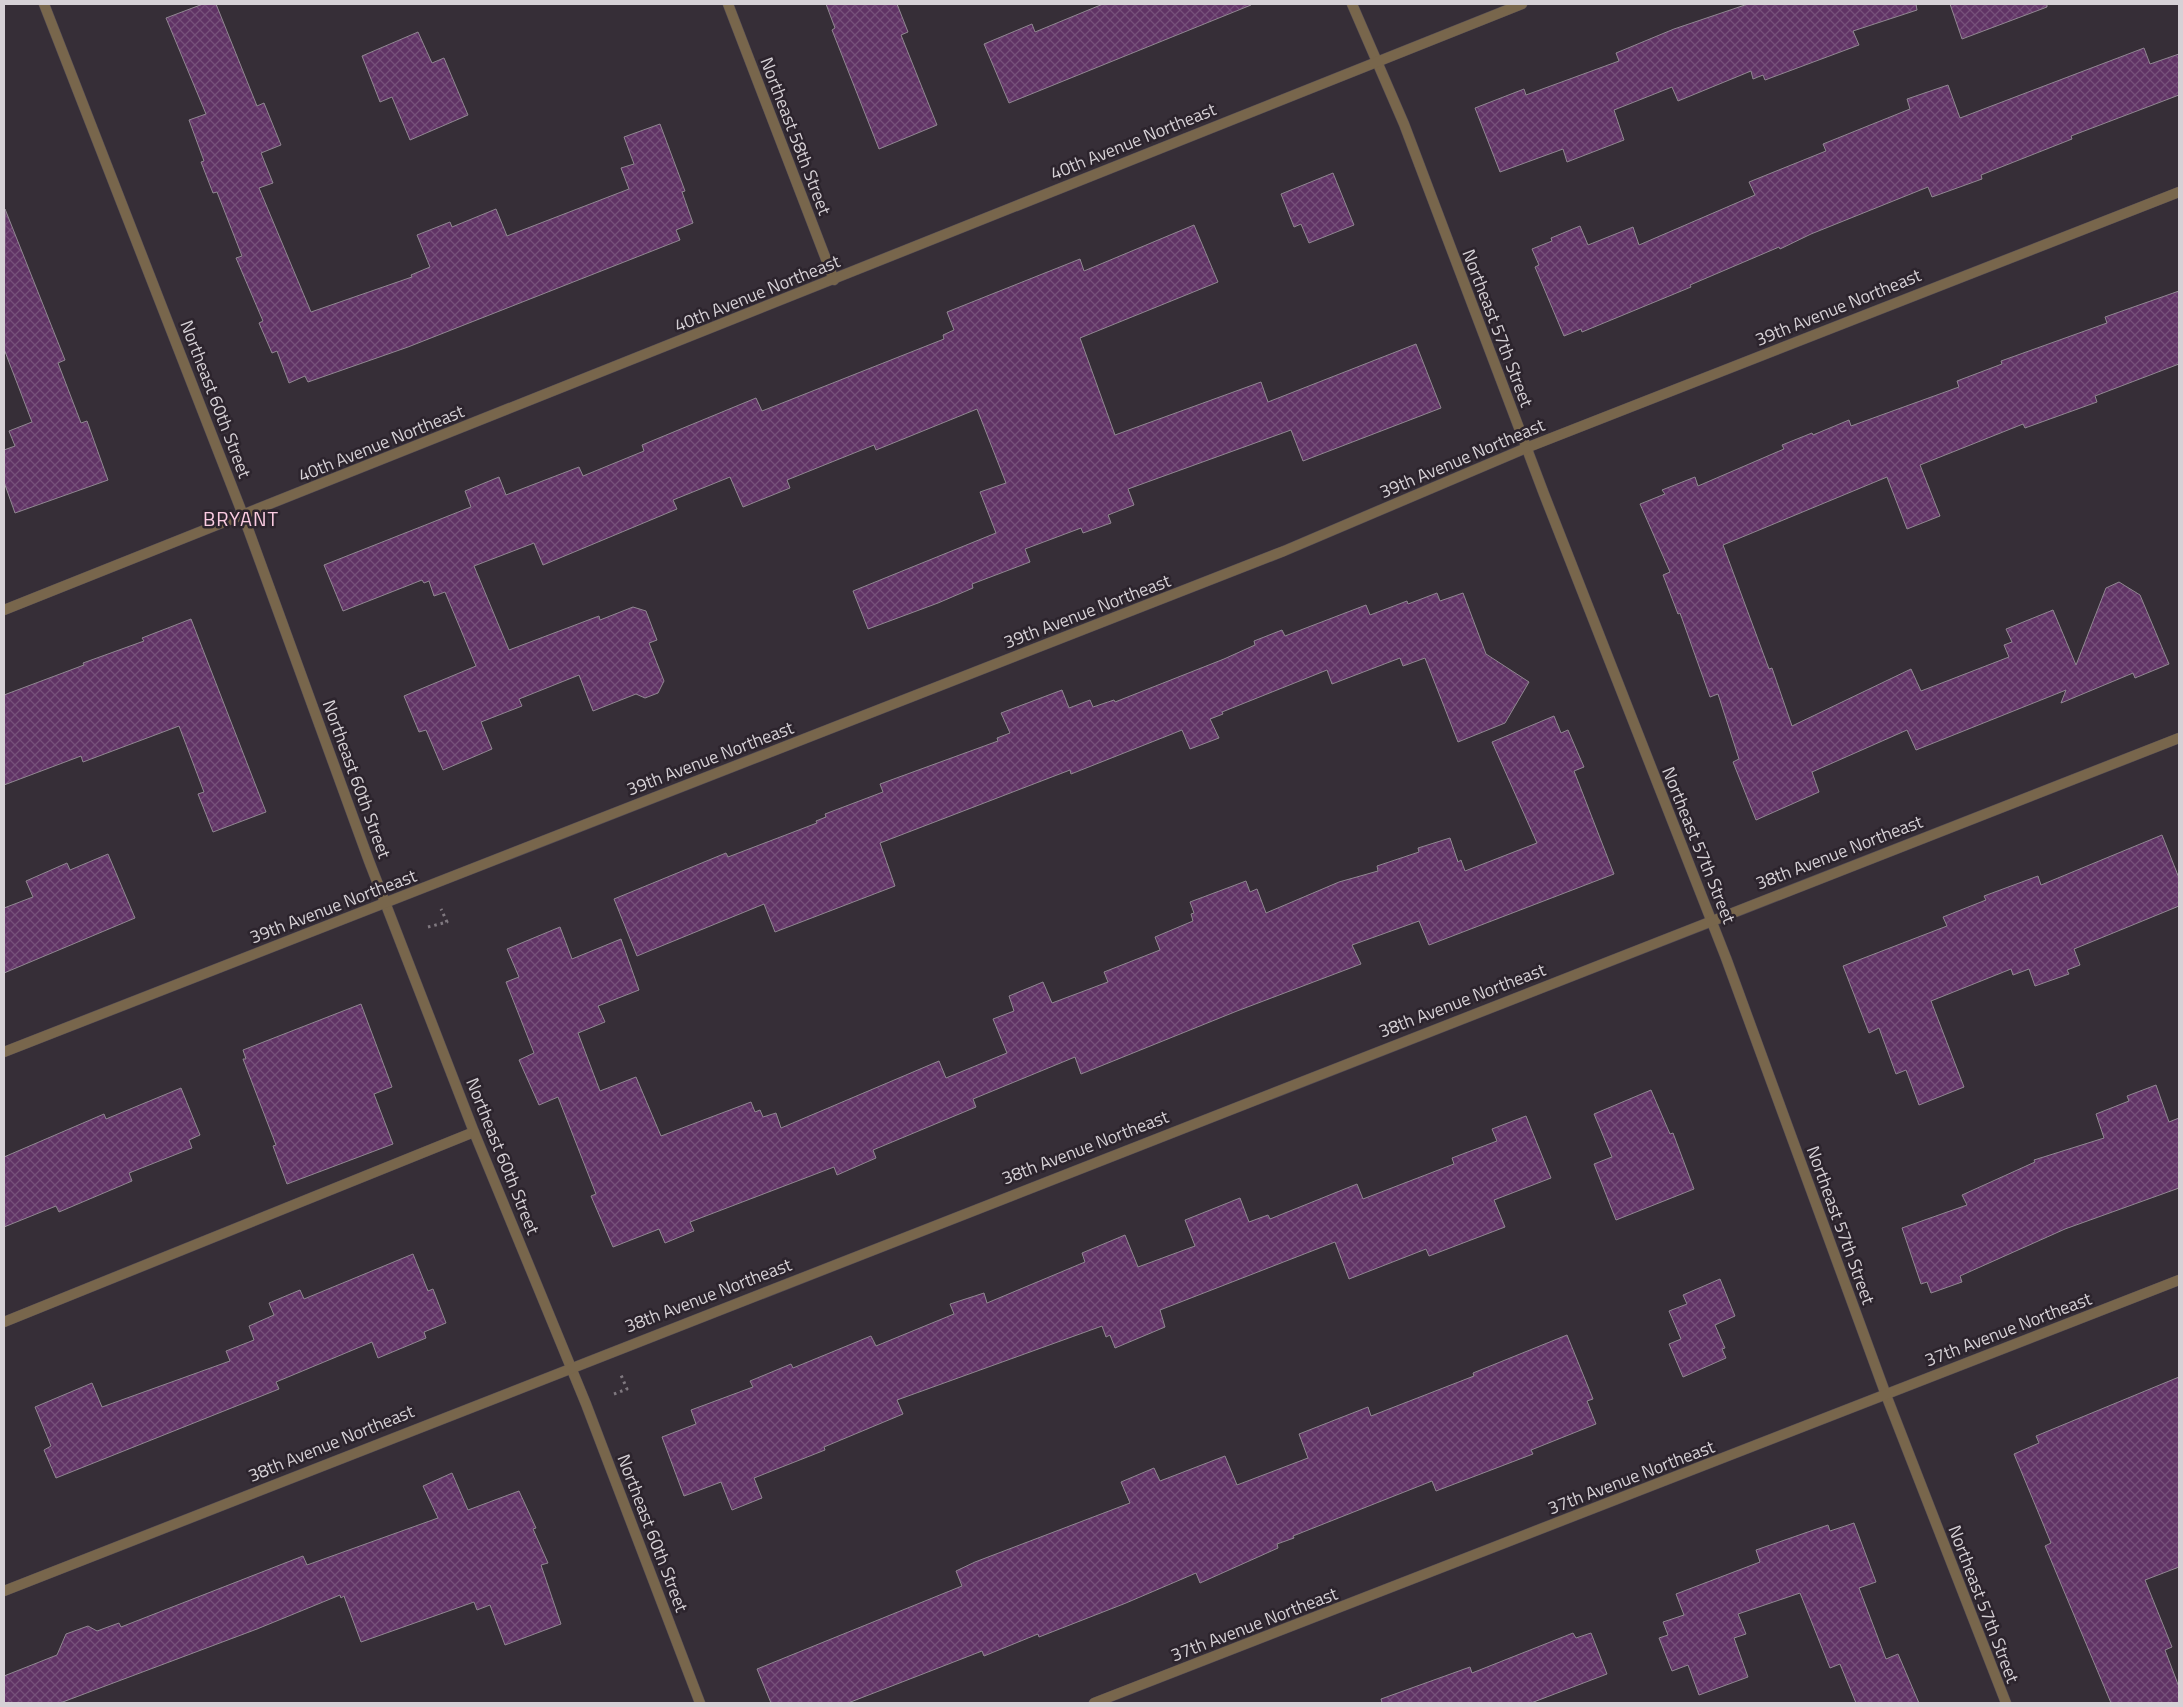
<svg xmlns="http://www.w3.org/2000/svg" width="2183" height="1707" viewBox="0 0 2183 1707" font-family="'Titillium Web',sans-serif">
	<style>
		.building { fill: url(#building-cross-hatch); stroke: #908791 }
		.lines { fill: none; stroke-linecap: round; stroke-linejoin: round }
		.service-casing { stroke: #534b54; stroke-width: 11 }
		.minor-casing { stroke: #534b54; stroke-width: 11 }
		.tertiary-casing { stroke: #534b54; stroke-width: 11 }
		.path { stroke: #807980; stroke-width: 3; stroke-dasharray: 2.5 4; stroke-linecap: butt }
		.service { stroke: #78664c; stroke-width: 10 }
		.minor { stroke: #78664c; stroke-width: 10 }
		.tertiary { stroke: #78664c; stroke-width: 10 }
		.labels { text-anchor: middle; dominant-baseline: central; stroke-width: 5; stroke-linejoin: round; paint-order: stroke }
		.street-label { font-size: 18px; fill: #d6d1d6; stroke: #2c242d }
		.quarter-label { font-size: 20px; letter-spacing: 1px; fill: #fbcce2; stroke: #2c242d }
	</style>
	<defs>
		<pattern id="building-cross-hatch" width="8" height="8" patternUnits="userSpaceOnUse" patternTransform="scale(1.25)"><rect width="8" height="8" fill="#603365"/><path d="M0 0l8 8M0 8l8-8" fill="none" stroke="#76507a"/></pattern>
	</defs>
	<rect width="100%" height="100%" fill="#362e37"/>
	<g class="building">
		<polygon points="203,4 216,4 257,106 264,103 281,145 261,153 273,183 259,188 311,312 412,277 411,275 430,267 417,235 450,222 452,227 496,209 507,236 629,189 621,168 634,164 624,137 660,124 685,191 682,192 693,223 676,230 680,240 408,347 308,382 305,376 289,383 277,351 272,353 259,323 263,321 236,258 242,256 217,192 213,193 201,162 204,161 189,120 206,114 166,18"/>
		<polygon points="826,4 897,4 908,32 901,35 937,125 879,149 832,30 835,28"/>
		<polygon points="1103,4 1250,4 1251,5 1009,103 984,44 1032,24 1035,32"/>
		<polygon points="1748,4 1916,4 1917,10 1853,31 1859,45 1765,80 1763,75 1753,79 1751,71 1678,101 1672,87 1614,110 1624,140 1567,162 1563,149 1500,172 1475,108 1524,89 1526,95 1619,61 1616,53 1674,29"/>
		<polygon points="1950,4 2047,4 2047,7 1962,39"/>
		<polygon points="418,32 432,63 444,58 468,115 410,140 392,97 380,102 362,56"/>
		<polygon points="2144,48 2150,64 2179,54 2179,95 2071,136 2072,139 1981,175 1982,179 1932,197 1928,187 1811,234 1780,249 1779,247 1690,285 1691,287 1582,332 1581,329 1564,336 1535,267 1539,265 1532,249 1552,241 1551,238 1580,226 1588,245 1633,227 1639,245 1755,195 1749,182 1826,151 1823,144 1910,109 1907,99 1948,85 1960,118"/>
		<polygon points="1333,173 1354,225 1309,243 1301,224 1294,227 1281,194"/>
		<polygon points="5,209 65,360 58,363 81,423 87,421 108,480 15,513 4,482 4,450 15,446 9,431 32,422 4,349"/>
		<polygon points="1194,225 1218,282 1080,338 1115,435 1261,382 1268,402 1416,344 1441,408 1303,461 1291,430 1128,489 1134,505 1108,515 1111,523 1083,533 1081,528 1025,549 1030,562 972,584 973,588 938,603 868,629 853,591 996,533 980,492 1006,483 977,409 876,450 874,445 787,480 790,488 743,507 730,477 673,500 677,509 543,565 534,543 474,566 509,650 599,616 600,620 633,607 646,611 657,640 649,643 664,681 658,693 645,698 636,694 593,711 579,675 519,699 522,706 481,722 492,749 443,770 426,730 419,732 404,696 476,666 445,592 434,596 429,581 424,583 422,580 343,611 324,565 471,507 465,491 499,477 506,495 579,467 583,476 644,451 642,445 756,398 762,411 944,339 943,335 954,330 947,312 1080,259 1084,271"/>
		<polygon points="2179,291 2179,364 2095,396 2097,402 2025,428 2023,424 1920,465 1940,516 1907,529 1887,477 1723,545 1769,669 1772,668 1792,726 1911,669 1921,691 2009,657 2004,645 2012,642 2006,629 2053,610 2076,665 2106,588 2119,582 2140,595 2169,664 2135,678 2133,673 2061,703 2066,690 1916,750 1907,730 1812,772 1819,792 1756,820 1733,762 1739,759 1718,694 1710,697 1680,613 1678,614 1663,575 1670,572 1640,504 1665,494 1662,490 1695,477 1698,486 1784,449 1782,445 1812,433 1813,435 1849,420 1851,426 1959,387 1957,381 2002,364 2001,361 2107,323 2105,317"/>
		<polygon points="1437,593 1440,601 1463,593 1486,654 1529,682 1505,723 1458,742 1425,658 1403,666 1400,658 1332,684 1327,670 1222,712 1223,714 1210,719 1219,738 1190,749 1182,730 1071,774 1070,770 880,843 895,886 775,932 764,904 637,956 614,899 726,853 728,857 817,823 816,821 826,817 825,814 883,792 880,784 998,741 997,738 1010,733 1001,713 1062,690 1069,708 1090,700 1093,707 1114,700 1115,702 1224,659 1255,645 1254,641 1282,630 1285,636 1366,605 1370,615 1407,601 1408,604"/>
		<polygon points="191,619 266,812 213,832 198,794 204,792 179,726 83,762 81,756 4,785 4,695 84,665 83,663 144,641 142,638"/>
		<polygon points="1554,716 1561,733 1568,730 1584,767 1574,771 1614,874 1429,945 1419,921 1352,945 1361,964 1237,1011 1081,1074 1075,1057 973,1099 976,1107 873,1150 876,1158 837,1175 834,1167 690,1222 694,1231 665,1243 659,1229 613,1247 591,1196 596,1194 558,1097 539,1105 519,1060 534,1053 506,982 519,977 507,949 560,927 572,959 621,939 639,990 598,1006 605,1022 578,1033 600,1091 636,1077 661,1136 751,1102 755,1112 760,1110 763,1117 776,1113 781,1128 939,1061 946,1078 1007,1053 993,1019 1014,1011 1009,996 1043,982 1052,1003 1108,982 1104,972 1160,950 1155,937 1193,921 1191,914 1194,913 1190,902 1246,881 1250,892 1257,889 1266,913 1339,882 1378,871 1377,866 1419,852 1418,848 1450,838 1458,862 1461,860 1465,871 1537,843 1492,742"/>
		<polygon points="2162,835 2179,878 2179,906 2074,949 2080,965 2067,970 2069,974 2035,986 2029,969 2013,975 2011,969 1931,1001 1964,1087 1919,1105 1906,1070 1896,1074 1879,1028 1869,1033 1843,966 1947,926 1943,917 1986,900 1984,896 2038,876 2041,885"/>
		<polygon points="108,854 135,918 4,973 4,908 33,897 26,881 67,863 70,870"/>
		<polygon points="361,1004 392,1087 374,1094 393,1144 287,1184 273,1146 276,1145 243,1059 246,1059 243,1050"/>
		<polygon points="2156,1085 2169,1122 2179,1118 2179,1188 2065,1229 1960,1276 1962,1282 1931,1293 1927,1282 1921,1284 1902,1228 1967,1205 1962,1195 2035,1162 2034,1160 2104,1138 2096,1114 2129,1101 2127,1096"/>
		<polygon points="181,1088 200,1135 189,1140 192,1148 129,1173 132,1181 59,1212 56,1206 4,1227 4,1157 104,1114 106,1119"/>
		<polygon points="1651,1090 1670,1134 1673,1133 1694,1189 1616,1220 1594,1164 1612,1157 1594,1114"/>
		<polygon points="1526,1116 1551,1178 1494,1200 1505,1227 1429,1256 1426,1249 1349,1279 1335,1242 1160,1310 1165,1327 1115,1348 1110,1335 1106,1337 1102,1326 897,1400 903,1414 824,1447 825,1450 754,1478 762,1498 732,1510 721,1482 684,1496 662,1437 696,1424 691,1410 753,1387 750,1381 791,1364 793,1368 871,1336 876,1346 954,1314 950,1304 984,1293 987,1303 1085,1262 1082,1253 1125,1235 1138,1267 1195,1246 1185,1220 1240,1198 1249,1222 1268,1215 1270,1219 1357,1184 1363,1199 1454,1164 1452,1158 1497,1141 1492,1129"/>
		<polygon points="413,1254 428,1291 433,1289 446,1323 424,1332 426,1338 378,1358 372,1342 276,1382 279,1389 56,1478 44,1450 51,1446 35,1407 92,1383 102,1407 230,1361 226,1351 254,1340 249,1326 274,1315 269,1303 300,1290 304,1299"/>
		<polygon points="1720,1279 1735,1316 1715,1325 1725,1348 1722,1349 1726,1358 1683,1377 1669,1344 1681,1339 1669,1311 1687,1304 1683,1295"/>
		<polygon points="1567,1335 1593,1399 1587,1401 1596,1424 1531,1450 1533,1454 1436,1491 1432,1481 1293,1536 1294,1538 1277,1544 1278,1548 1200,1583 1196,1573 1126,1603 1039,1637 1038,1634 984,1656 982,1651 848,1703 771,1703 757,1669 962,1586 956,1571 975,1562 1130,1503 1121,1482 1154,1468 1160,1481 1225,1456 1237,1485 1308,1458 1299,1434 1368,1407 1371,1416 1474,1376 1473,1373"/>
		<polygon points="2179,1377 2179,1567 2145,1580 2172,1647 2165,1650 2179,1687 2179,1703 2111,1703 2045,1546 2051,1543 2014,1454 2039,1443 2036,1436"/>
		<polygon points="452,1473 468,1510 519,1491 536,1528 533,1529 548,1563 541,1565 561,1624 505,1645 490,1605 477,1610 474,1602 361,1642 344,1596 341,1598 340,1595 257,1629 60,1703 4,1703 4,1676 57,1655 66,1634 88,1626 97,1631 119,1623 121,1627 303,1556 307,1565 438,1518 423,1486"/>
		<polygon points="1854,1523 1876,1582 1859,1588 1886,1659 1898,1654 1919,1703 1856,1703 1840,1664 1830,1668 1800,1593 1738,1614 1746,1634 1734,1638 1748,1677 1699,1695 1688,1665 1672,1671 1659,1638 1668,1635 1663,1622 1684,1615 1676,1594 1760,1562 1756,1550 1828,1525 1830,1531"/>
		<polygon points="1573,1633 1576,1638 1591,1633 1607,1674 1531,1703 1382,1703 1381,1699 1470,1667 1472,1673"/>
	</g>
	<g class="lines">
		<g class="service-casing">
			<polyline id="service" points="4,1322 474,1132"/>
		</g>
		<g class="minor-casing">
			<g id="minor">
				<polyline points="44,4 243,515 369,861 474,1132 586,1404 700,1703"/>
				<polyline points="728,4 834,280"/>
				<polyline points="1352,4 1404,124 1544,494 1726,958 1886,1395 2006,1703"/>
				<polyline points="4,1052 1284,551 1526,448 2179,192"/>
				<path d="M4 1591C727 1303 1452 1018 2179 738"/>
				<polyline points="1094,1703 2179,1280"/>
			</g>
		</g>
		<g class="tertiary-casing">
			<polyline id="tertiary" points="4,610 1522,4"/>
		</g>
		<g class="path">
			<polyline points="428,927 447,922 441,909"/>
			<polyline points="614,1394 627,1389 621,1375"/>
		</g>
		<use href="#service" class="service"/>
		<use href="#minor" class="minor"/>
		<use href="#tertiary" class="tertiary"/>
	</g>
	<g class="labels">
		<g class="street-label">
			<text transform="translate(796 136) rotate(69)">Northeast 58th Street</text>
			<text transform="translate(1133 141) rotate(-22)">40th Avenue Northeast</text>
			<text transform="translate(757 293) rotate(-22)">40th Avenue Northeast</text>
			<text transform="translate(1838 307) rotate(-22)">39th Avenue Northeast</text>
			<text transform="translate(1498 328) rotate(69)">Northeast 57th Street</text>
			<text transform="translate(216 399) rotate(69)">Northeast 60th Street</text>
			<text transform="translate(381 443) rotate(-22)">40th Avenue Northeast</text>
			<text transform="translate(1462 458) rotate(-23)">39th Avenue Northeast</text>
			<text transform="translate(1087 611) rotate(-21)">39th Avenue Northeast</text>
			<text transform="translate(710 758) rotate(-21)">39th Avenue Northeast</text>
			<text transform="translate(357 779) rotate(70)">Northeast 60th Street</text>
			<text transform="translate(1699 845) rotate(68)">Northeast 57th Street</text>
			<text transform="translate(1839 852) rotate(-21)">38th Avenue Northeast</text>
			<text transform="translate(333 906) rotate(-21)">39th Avenue Northeast</text>
			<text transform="translate(1462 1000) rotate(-21)">38th Avenue Northeast</text>
			<text transform="translate(1085 1147) rotate(-21)">38th Avenue Northeast</text>
			<text transform="translate(503 1156) rotate(68)">Northeast 60th Street</text>
			<text transform="translate(1841 1225) rotate(70)">Northeast 57th Street</text>
			<text transform="translate(708 1295) rotate(-21)">38th Avenue Northeast</text>
			<text transform="translate(2008 1329) rotate(-21)">37th Avenue Northeast</text>
			<text transform="translate(331 1443) rotate(-22)">38th Avenue Northeast</text>
			<text transform="translate(1631 1477) rotate(-21)">37th Avenue Northeast</text>
			<text transform="translate(653 1533) rotate(69)">Northeast 60th Street</text>
			<text transform="translate(1984 1604) rotate(69)">Northeast 57th Street</text>
			<text transform="translate(1254 1624) rotate(-21)">37th Avenue Northeast</text>
		</g>
		<g class="quarter-label">
			<text x="241" y="518">BRYANT</text>
		</g>
	</g>
	<rect width="2183" height="1707" fill="none" stroke="#d6d1d6" stroke-width="10"/>
</svg>
